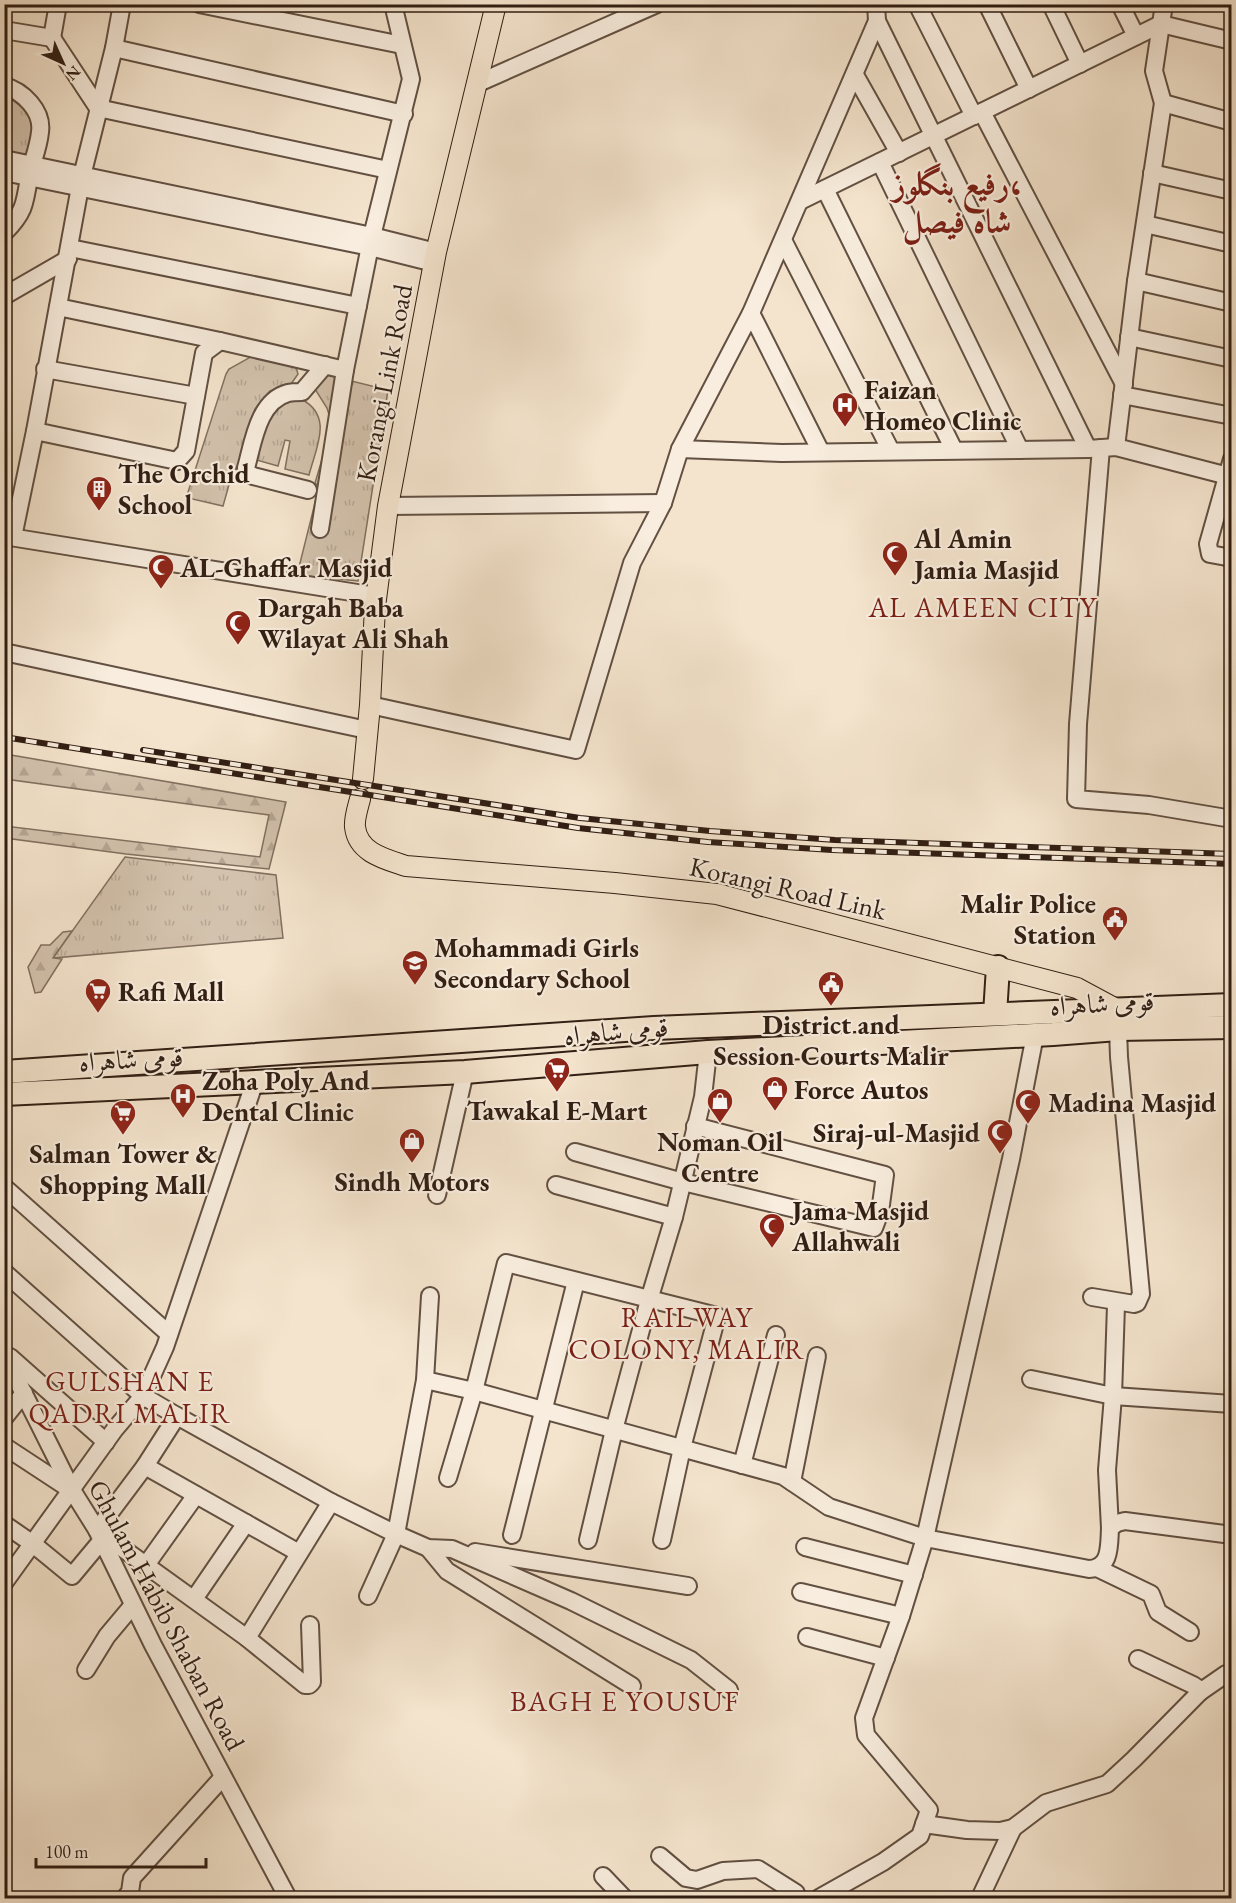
<svg xmlns="http://www.w3.org/2000/svg" width="1236" height="1903" viewBox="0 0 1236 1903" font-family="'EB Garamond',Amiri,serif">
	<style>
		.grass { fill: url(#grass-tufts); stroke: #827060; stroke-width: 1.5 }
		.forest { fill: url(#forest-firs); stroke: #827060; stroke-width: 1.5 }
		.lines { fill: none; stroke-linecap: round; stroke-linejoin: round }
		.minor-casing { stroke: #625042; stroke-width: 20 }
		.major-casing { stroke: #311e13; stroke-width: 22 }
		.highway-casing { stroke: #311e13; stroke-width: 26 }
		.minor { stroke: #f8edde; stroke-width: 16 }
		.major { stroke: #f4e4cd; stroke-width: 20 }
		.highway { stroke: #f4e4cd; stroke-width: 22 }
		.rail-casing { stroke: #311e13; stroke-width: 6 }
		.rail { stroke: #f8edde; stroke-width: 4; stroke-dasharray: 11; stroke-linecap: butt }
		.labels { text-anchor: middle; dominant-baseline: central; stroke-width: 4.5; stroke-linejoin: round; paint-order: stroke }
		.street-label { font-size: 27px; fill: #311e13; stroke: #f8edde }
		.poi-label { font-size: 27px; font-weight: bold; fill: #311e13; stroke: #f8edde; text-anchor: start }
		.neighbourhood-label { font-size: 28px; letter-spacing: 1.5px; fill: #7a1f14; stroke: #f8edde }
		.district-label { font-size: 33px; font-weight: bold; fill: #7a1f14; stroke: #f8edde }
	</style>
	<defs>
		<pattern id="grass-tufts" width="24" height="20" patternUnits="userSpaceOnUse" patternTransform="scale(1.5)"><rect width="24" height="20" fill="#d3c2ad"/><path d="M3 7l-1-3M5 7V3M7 7l1-3M15 17l-1-3M17 17v-4M19 17l1-3" fill="none" stroke="#b6a694"/></pattern>
		<pattern id="forest-firs" width="22" height="20" patternUnits="userSpaceOnUse" patternTransform="scale(1.5)"><rect width="22" height="20" fill="#d3c2ad"/><path d="M5 1l3.5 6h-7zM16 11l3.5 6h-7z" fill="#b6a694"/></pattern>
	</defs>
	<rect width="100%" height="100%" fill="#f4e4cd"/>
	<filter id="stains"><feTurbulence type="fractalNoise" baseFrequency=".00333" numOctaves="4"/><feColorMatrix values="0 0 0 0 .2 0 0 0 0 .09 0 0 0 0 .02 0 0 0 .5 -.17"/></filter>
	<radialGradient id="worn" r=".72"><stop offset=".6" stop-color="#630" stop-opacity="0"/><stop offset="1" stop-color="#630" stop-opacity=".3"/></radialGradient>
	<g class="grass">
		<path d="M4 96C17 101 31 113 33 128 34 136 29 148 27 157L5 153Z"/>
		<polygon points="256,354 296,367 298,374 291,384 270,391 255,409 238,465 232,474 223,506 188,498 188,492 226,374 229,369"/>
		<polygon points="311,371 388,390 358,581 297,575 319,487 315,483 331,429 331,421 327,408 315,389"/>
		<path d="M301 399C334 416 316 447 309 475L285 469 290 441 285 440 278 466 253 459 273 404Z"/>
		<polygon points="125,857 276,875 283,938 53,958"/>
	</g>
	<g class="forest">
		<polygon points="5,754 286,802 269,869 126,854 5,838 5,826 260,857 269,815 5,779"/>
		<polygon points="72,931 53,958 62,959 41,992 35,993 28,967 41,945 50,945 63,932"/>
	</g>
	<g class="lines">
		<g class="minor-casing">
			<g id="minor">
				<polyline points="199,4 402,45"/>
				<polyline points="917,4 974,116"/>
				<polyline points="987,4 1029,89"/>
				<polyline points="1051,4 1080,64"/>
				<polyline points="1120,4 1136,36"/>
				<polyline points="877,21 1088,449"/>
				<polyline points="4,30 52,38 58,4"/>
				<polyline points="52,38 98,108 388,170"/>
				<polyline points="114,48 404,114"/>
				<polyline points="855,75 899,153"/>
				<polyline points="476,84 657,4"/>
				<path d="M4 86C23 91 43 111 40 132 39 143 35 155 32 165"/>
				<polyline points="1163,103 1232,122"/>
				<polyline points="982,112 1124,384"/>
				<polyline points="4,159 372,236 436,252"/>
				<polyline points="880,162 1020,450"/>
				<polyline points="4,172 370,247 434,263"/>
				<polyline points="1152,173 1232,191"/>
				<polyline points="825,189 954,450"/>
				<polyline points="800,201 1161,24 1232,41"/>
				<polyline points="1145,224 1232,244"/>
				<path d="M4 233C24 213 25 204 29 177"/>
				<polyline points="783,240 891,451"/>
				<polyline points="70,248 358,306"/>
				<polyline points="1136,281 1232,303"/>
				<polyline points="4,296 68,259"/>
				<polyline points="58,307 220,341"/>
				<polyline points="751,313 821,452"/>
				<polyline points="1129,337 1232,359"/>
				<polyline points="45,369 196,396"/>
				<polyline points="1122,395 1232,416"/>
				<polyline points="35,431 82,176 114,48 122,4"/>
				<polyline points="1116,447 1136,281 1163,103 1154,71 1164,4"/>
				<polyline points="1101,448 1078,724 1076,799 1149,805 1232,819"/>
				<polyline points="680,449 782,453 1088,449 1116,447 1232,477"/>
				<polyline points="1232,459 1208,544 1210,554 1232,558"/>
				<path d="M308 490 253 476 248 473 246 468C253 443 258 401 288 393 292 392 298 392 302 392L325 365"/>
				<polyline points="388,506 663,503"/>
				<polyline points="320,529 345,370"/>
				<polyline points="4,536 376,596"/>
				<polyline points="13,537 35,431 177,461 186,451 204,353 220,341 345,370 372,236 411,79 393,4"/>
				<polyline points="4,652 367,730"/>
				<polyline points="370,705 576,750 632,563 663,503 680,449 751,313 877,21 876,4"/>
				<polyline points="575,1152 683,1182 874,1228 880,1212 885,1175 695,1126"/>
				<polyline points="556,1185 674,1217"/>
				<polyline points="4,1187 169,1334"/>
				<polyline points="437,1195 465,1072"/>
				<polyline points="4,1272 143,1396 177,1416 331,1502 396,1534 428,1548 452,1549 571,1601 691,1660 729,1690"/>
				<polyline points="1092,1297 1134,1304 1137,1303 1141,1294 1119,1057 1118,1029"/>
				<polyline points="4,1354 72,1490 97,1530 153,1645 288,1898"/>
				<polyline points="10,1357 106,1442"/>
				<polyline points="1031,1379 1113,1396 1232,1404"/>
				<polyline points="425,1380 474,1391 783,1476 829,1507 925,1538 1011,1159 1035,1035"/>
				<polyline points="177,1416 145,1466 97,1530 247,1638 305,1685 309,1685 312,1682 310,1625"/>
				<polyline points="4,1418 24,1393"/>
				<polyline points="4,1446 71,1490"/>
				<polyline points="742,1465 776,1335"/>
				<polyline points="145,1466 299,1553"/>
				<polyline points="448,1478 474,1391 506,1263 717,1316 682,1448 662,1540"/>
				<polyline points="792,1482 817,1356"/>
				<polyline points="4,1524 33,1544 72,1576 102,1540"/>
				<polyline points="1110,1528 1107,1470 1113,1396 1116,1305"/>
				<polyline points="512,1535 576,1281"/>
				<polyline points="588,1540 614,1430 649,1300 674,1217 703,1097 708,1052"/>
				<polyline points="805,1547 914,1575"/>
				<polyline points="428,1548 447,1571 632,1686"/>
				<polyline points="475,1552 688,1586"/>
				<polyline points="146,1565 196,1495"/>
				<polyline points="1097,1568 1151,1594 1158,1612 1190,1632"/>
				<polyline points="4,1583 115,1429 143,1396 165,1347 255,1081"/>
				<polyline points="801,1592 901,1616"/>
				<polyline points="368,1596 396,1534 425,1380 430,1296"/>
				<polyline points="194,1599 246,1523"/>
				<polyline points="807,1637 886,1658"/>
				<polyline points="247,1638 331,1502"/>
				<polyline points="86,1670 107,1636 133,1605"/>
				<polyline points="1200,1692 1226,1674 1232,1674"/>
				<polyline points="924,1824 967,1830 1000,1831 1013,1828 1046,1803 1107,1784 1134,1759 1200,1692 1199,1689 1193,1685 1138,1659"/>
				<polyline points="660,1856 686,1878 697,1880 723,1871 758,1869 796,1893"/>
				<polyline points="603,1876 624,1898"/>
				<polyline points="125,1898 130,1892 132,1878 223,1777"/>
				<path d="M819 1898 883 1862 920 1836 929 1810 866 1735 864 1718 901 1616 925 1538 1089 1569C1111 1568 1109 1546 1110 1528L1117 1523 1125 1521 1232 1535"/>
				<polyline points="980,1898 1013,1828"/>
			</g>
		</g>
		<g class="major-casing">
			<g id="major">
				<polyline points="363,779 370,705 375,607 388,506 436,252 496,4"/>
				<path d="M360 799C358 807 354 819 355 827 358 853 385 859 406 866L615 883 717 894 1077 988 1118 1010V1013"/>
			</g>
		</g>
		<g class="highway-casing">
			<g id="highway">
				<polyline points="995,1014 998,967"/>
				<polyline points="4,1072 654,1028 1232,1005"/>
				<polyline points="4,1094 465,1072 708,1052 1053,1034 1118,1029 1232,1027"/>
			</g>
		</g>
		<use href="#minor" class="minor"/>
		<use href="#major" class="major"/>
		<use href="#highway" class="highway"/>
		<g class="rail-casing">
			<g id="rail">
				<polyline points="4,737 578,828 708,842 832,850 1232,864"/>
				<polyline points="143,750 580,818 710,831 835,840 1232,854"/>
			</g>
		</g>
		<use href="#rail" class="rail"/>
	</g>
	<defs>
		<g id="hospital-pin" transform="scale(1.35)"><path d="M0 17L-7.5 6A9.5 9.5 0 1 1 7.5 6Z" fill="#8f2418" stroke="#f8edde"/><path d="M-5-5h3v3.5h4V-5h3V5h-3V1.5h-4V5h-3Z" fill="#fff"/></g>
		<g id="building-pin" transform="scale(1.35)"><path d="M0 17L-7.5 6A9.5 9.5 0 1 1 7.5 6Z" fill="#8f2418" stroke="#f8edde"/><path d="M-4-6H4V6H1V3H-1V6H-4ZM-2.5-4.3h1.7v1.8h-1.7ZM.8-4.3h1.7v1.8H.8ZM-2.5-1h1.7V.8h-1.7ZM.8-1h1.7V.8H.8Z" fill="#fff"/></g>
		<g id="mosque-pin" transform="scale(1.35)"><path d="M0 17L-7.5 6A9.5 9.5 0 1 1 7.5 6Z" fill="#8f2418" stroke="#f8edde"/><path d="M3.5-4.9A6 6 0 1 0 3.5 4.9A5 5 0 1 1 3.5-4.9Z" fill="#fff"/></g>
		<g id="civic-pin" transform="scale(1.35)"><path d="M0 17L-7.5 6A9.5 9.5 0 1 1 7.5 6Z" fill="#8f2418" stroke="#f8edde"/><path d="M-.6-6.5H3V-4.5H.6V-3L4-1V1h2V6H-6V1h2V-1L-.6-3ZM-1.2 2.5V6h2.4V2.5Z" fill="#fff"/></g>
		<g id="school-pin" transform="scale(1.35)"><path d="M0 17L-7.5 6A9.5 9.5 0 1 1 7.5 6Z" fill="#8f2418" stroke="#f8edde"/><path d="M0-5L7-2L0 1L-7-2ZM-4 1L0 2.5L4 1V4Q0 6-4 4Z" fill="#fff"/></g>
		<g id="supermarket-pin" transform="scale(1.35)"><path d="M0 17L-7.5 6A9.5 9.5 0 1 1 7.5 6Z" fill="#8f2418" stroke="#f8edde"/><path d="M-6-5.5h2.5l.6 2H6L4.5 2H-2.5L-4.4-4H-6ZM-1.5 3.2a1.3 1.3 0 1 0 .1 0ZM3 3.2a1.3 1.3 0 1 0 .1 0Z" fill="#fff"/></g>
		<g id="shop-pin" transform="scale(1.35)"><path d="M0 17L-7.5 6A9.5 9.5 0 1 1 7.5 6Z" fill="#8f2418" stroke="#f8edde"/><path d="M-5-2.5h2.3a2.7 3.5 0 0 1 5.4 0H5L5.5 6h-11ZM-1.5-2.5h3a1.5 2.3 0 0 0-3 0Z" fill="#fff"/></g>
	</defs>
	<g fill-rule="evenodd">
		<use href="#hospital-pin" x="845" y="405"/>
		<use href="#building-pin" x="99" y="489"/>
		<use href="#mosque-pin" x="895" y="554"/>
		<use href="#mosque-pin" x="161" y="567"/>
		<use href="#mosque-pin" x="238" y="623"/>
		<use href="#civic-pin" x="1115" y="919"/>
		<use href="#school-pin" x="415" y="963"/>
		<use href="#civic-pin" x="831" y="984"/>
		<use href="#supermarket-pin" x="98" y="991"/>
		<use href="#supermarket-pin" x="557" y="1070"/>
		<use href="#shop-pin" x="775" y="1089"/>
		<use href="#hospital-pin" x="183" y="1096"/>
		<use href="#shop-pin" x="720" y="1101"/>
		<use href="#mosque-pin" x="1028" y="1102"/>
		<use href="#supermarket-pin" x="123" y="1113"/>
		<use href="#mosque-pin" x="1000" y="1132"/>
		<use href="#shop-pin" x="412" y="1141"/>
		<use href="#mosque-pin" x="772" y="1226"/>
	</g>
	<g class="labels">
		<g class="street-label">
			<text transform="translate(384 383) rotate(-79)">Korangi Link Road</text>
			<text transform="translate(788 888) rotate(13)">Korangi Road Link</text>
			<text transform="translate(1102 1003) rotate(-3)">قومی شاہراہ</text>
			<text transform="translate(616 1031) rotate(-5)">قومی شاہراہ</text>
			<text transform="translate(131 1059) rotate(-3)">قومی شاہراہ</text>
			<text transform="translate(167 1615) rotate(62)">Ghulam Habib Shaban Road</text>
		</g>
		<g class="poi-label">
			<text x="864" y="389">Faizan<tspan x="864" dy="31">Homeo Clinic</tspan></text>
			<text x="118" y="473">The Orchid<tspan x="118" dy="31">School</tspan></text>
			<text x="914" y="538">Al Amin<tspan x="914" dy="31">Jamia Masjid</tspan></text>
			<text x="180" y="567">AL-Ghaffar Masjid</text>
			<text x="258" y="607">Dargah Baba<tspan x="258" dy="31">Wilayat Ali Shah</tspan></text>
			<text x="1096" y="903" text-anchor="end">Malir Police<tspan x="1096" dy="31">Station</tspan></text>
			<text x="434" y="947">Mohammadi Girls<tspan x="434" dy="31">Secondary School</tspan></text>
			<text x="118" y="991">Rafi Mall</text>
			<text x="831" y="1024" text-anchor="middle">District and<tspan x="831" dy="31">Session Courts Malir</tspan></text>
			<text x="202" y="1080">Zoha Poly And<tspan x="202" dy="31">Dental Clinic</tspan></text>
			<text x="794" y="1089">Force Autos</text>
			<text x="1048" y="1102">Madina Masjid</text>
			<text x="557" y="1110" text-anchor="middle">Tawakal E-Mart</text>
			<text x="980" y="1132" text-anchor="end">Siraj-ul-Masjid</text>
			<text x="720" y="1141" text-anchor="middle">Noman Oil<tspan x="720" dy="31">Centre</tspan></text>
			<text x="123" y="1153" text-anchor="middle">Salman Tower &amp;<tspan x="123" dy="31">Shopping Mall</tspan></text>
			<text x="412" y="1181" text-anchor="middle">Sindh Motors</text>
			<text x="792" y="1210">Jama Masjid<tspan x="792" dy="31">Allahwali</tspan></text>
		</g>
		<g class="neighbourhood-label">
			<text x="983" y="607">AL AMEEN CITY</text>
			<text x="687" y="1317">RAILWAY<tspan x="687" dy="32">COLONY, MALIR</tspan></text>
			<text x="130" y="1381">GULSHAN E<tspan x="130" dy="32">QADRI MALIR</tspan></text>
			<text x="625" y="1701">BAGH E YOUSUF</text>
		</g>
		<g class="district-label">
			<text x="957" y="183">رفیع بنگلوز،<tspan x="957" dy="38">شاہ فیصل</tspan></text>
		</g>
	</g>
	<rect width="1236" height="1903" fill="none" stroke="#f4e4cd" stroke-width="24"/>
	<rect x="6" y="6" width="1224" height="1891" fill="none" stroke="#311e13" stroke-width="3"/>
	<rect x="12" y="12" width="1212" height="1879" fill="none" stroke="#311e13" stroke-width="1.5"/>
	<g transform="translate(63 63) rotate(135)" stroke="#f8edde" stroke-width="4.5" paint-order="stroke">
	<path d="M0-4.5L10 22L0 15L-10 22Z" fill="#311e13"/>
	<text y="-9" font-size="16" font-weight="bold" text-anchor="middle" fill="#311e13">N</text>
	</g>
	<path d="M36 1858v9h170v-9" fill="none" stroke="#311e13" stroke-width="3"/>
	<text x="45" y="1858" font-size="18" fill="#311e13" stroke="#f8edde" stroke-width="4.5" paint-order="stroke">100 m</text>
	<rect width="100%" height="100%" filter="url(#stains)"/>
	<rect width="100%" height="100%" fill="url(#worn)"/>
</svg>
